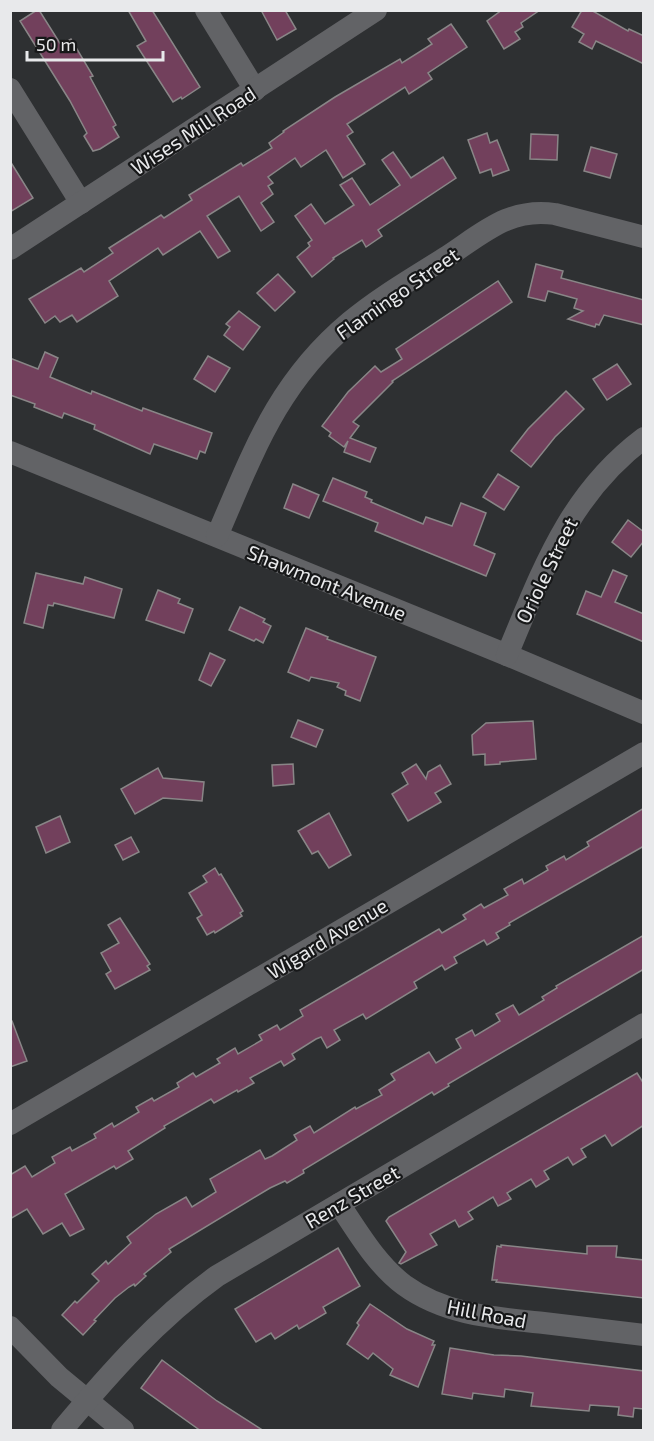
<svg xmlns="http://www.w3.org/2000/svg" width="654" height="1441" viewBox="0 0 654 1441" font-family="'Exo 2',sans-serif">
	<style>
		.building { fill: #72405c; stroke: #898687; stroke-width: 1.5 }
		.lines { fill: none; stroke-linecap: round; stroke-linejoin: round }
		.minor { stroke: #626366; stroke-width: 22 }
		.labels { text-anchor: middle; dominant-baseline: central; stroke-width: 4.5; stroke-linejoin: round; paint-order: stroke }
		.street-label { font-size: 20px; fill: #e8e9eb; stroke: #171819 }
	</style>
	<rect width="100%" height="100%" fill="#2e3032"/>
	<g class="building">
		<polygon points="37,10 39,10 61,45 71,39 93,76 90,77 116,125 113,127 119,137 100,149 93,151 84,136 87,133 70,101 20,21"/>
		<polygon points="128,10 152,10 200,87 182,99 181,97 173,102 137,46 146,41"/>
		<polygon points="261,10 285,10 296,29 277,40"/>
		<polygon points="502,10 540,10 521,23 523,27 515,32 520,39 504,49 487,21"/>
		<polygon points="582,10 591,10 628,31 629,29 644,36 644,64 596,41 592,49 579,42 584,34 572,27"/>
		<polygon points="451,24 467,47 428,73 432,79 409,94 405,87 347,124 353,132 347,136 365,164 343,178 326,150 301,167 295,158 268,177 273,183 268,186 273,194 261,203 274,222 261,231 239,196 207,216 230,251 218,258 200,231 163,255 158,248 109,281 118,296 77,322 72,315 60,322 55,316 45,323 29,299 81,268 84,272 113,253 109,248 161,215 164,218 192,200 189,195 241,163 243,166 272,148 269,143 284,132 283,131 335,97 400,59 402,63 432,44 428,39"/>
		<polygon points="487,133 490,143 497,140 509,170 493,176 491,169 480,173 468,140"/>
		<polygon points="531,134 558,135 557,160 530,159"/>
		<polygon points="591,147 617,154 610,178 584,171"/>
		<polygon points="393,152 411,178 443,157 456,178 378,230 382,236 366,247 362,240 333,258 334,259 312,277 297,257 310,246 308,243 312,240 295,216 311,204 325,224 354,205 340,185 352,178 370,205 400,185 382,160"/>
		<polygon points="10,161 33,198 10,212"/>
		<polygon points="536,264 563,271 561,278 644,300 644,325 604,315 599,325 596,324 595,327 568,319 583,311 574,308 577,299 548,291 545,301 528,297"/>
		<polygon points="278,274 295,292 275,311 257,293"/>
		<polygon points="498,281 512,302 392,381 393,382 353,422 359,426 350,438 376,448 370,462 344,452 348,441 344,447 329,436 331,433 322,426 348,392 375,366 381,372 402,359 396,349"/>
		<polygon points="239,311 260,327 243,350 224,335 230,327 226,324"/>
		<polygon points="45,352 58,358 50,377 91,394 92,391 142,411 143,408 212,433 205,453 200,451 197,459 154,444 150,454 94,429 95,425 64,413 62,418 34,407 35,404 10,395 10,358 38,369"/>
		<polygon points="208,356 230,368 215,392 194,379"/>
		<polygon points="617,364 631,384 607,400 593,379"/>
		<polygon points="566,391 584,409 555,437 531,467 511,451 528,429"/>
		<polygon points="498,474 519,487 504,510 483,497"/>
		<polygon points="333,478 367,492 365,497 372,500 371,502 423,524 426,517 452,526 461,503 486,513 474,545 495,554 486,576 375,531 378,523 323,501"/>
		<polygon points="293,484 319,495 309,518 284,508"/>
		<polygon points="628,520 644,532 644,541 631,557 612,542"/>
		<polygon points="613,570 627,576 615,602 644,614 644,642 577,614 586,591 601,597"/>
		<polygon points="36,573 83,584 85,577 122,589 114,618 54,603 53,606 48,605 43,628 24,623"/>
		<polygon points="158,590 180,599 178,603 193,609 184,633 146,620"/>
		<polygon points="240,607 265,619 263,622 271,626 263,643 256,639 254,641 229,630"/>
		<polygon points="306,628 328,637 327,639 376,657 360,701 345,695 346,691 337,687 339,683 311,677 309,681 288,672"/>
		<polygon points="210,653 225,660 211,686 199,680"/>
		<polygon points="298,720 323,730 316,747 291,737"/>
		<polygon points="533,721 536,759 500,762 500,764 485,765 485,754 473,755 472,735 486,723"/>
		<polygon points="293,764 294,784 273,786 272,765"/>
		<polygon points="416,764 426,779 428,772 440,765 451,784 435,793 441,802 408,821 392,794 408,784 402,773"/>
		<polygon points="158,768 163,778 204,782 202,801 163,798 135,814 121,789"/>
		<polygon points="644,808 644,846 509,923 510,925 496,933 499,938 487,945 484,940 454,957 457,963 445,970 442,965 414,982 417,988 366,1019 363,1014 334,1030 340,1040 327,1048 321,1037 316,1039 292,1054 295,1059 284,1066 281,1061 250,1078 254,1083 238,1092 237,1090 214,1103 211,1099 164,1126 165,1128 128,1151 133,1159 116,1169 114,1166 65,1194 84,1229 70,1236 62,1223 43,1234 27,1209 10,1219 10,1175 25,1166 32,1177 55,1163 52,1157 70,1147 72,1151 96,1138 94,1134 112,1123 114,1127 139,1112 136,1107 152,1098 154,1101 179,1087 177,1083 193,1073 196,1077 220,1063 217,1059 235,1048 238,1054 262,1040 259,1035 277,1025 280,1030 303,1016 300,1010 439,929 442,933 466,919 463,915 481,904 484,908 508,895 504,889 522,879 524,884 548,870 546,866 564,856 566,860 589,846 587,842"/>
		<polygon points="329,813 351,855 329,868 318,851 312,854 298,831"/>
		<polygon points="60,816 70,842 46,853 36,827"/>
		<polygon points="131,837 139,852 123,860 115,845"/>
		<polygon points="215,868 219,875 221,874 243,911 240,913 242,916 215,933 214,931 207,935 197,918 202,915 189,893 207,882 203,876"/>
		<polygon points="120,918 150,964 147,966 150,970 115,989 106,974 111,971 101,953 119,943 108,925"/>
		<polygon points="644,935 644,969 448,1084 449,1086 434,1095 432,1092 303,1170 304,1173 287,1183 285,1181 270,1188 169,1249 171,1252 144,1274 146,1276 135,1286 134,1284 129,1287 115,1298 94,1320 96,1321 83,1335 62,1315 75,1301 77,1303 99,1281 92,1274 106,1261 108,1264 131,1243 127,1237 156,1214 186,1197 192,1207 216,1192 210,1179 260,1150 265,1159 272,1156 297,1140 294,1135 310,1126 314,1133 355,1107 356,1109 382,1095 379,1090 395,1080 391,1074 429,1052 436,1063 461,1048 456,1039 472,1030 475,1036 500,1021 496,1014 513,1005 519,1015 544,1000 542,997 557,988 556,986"/>
		<polygon points="10,1021 12,1021 27,1061 10,1067"/>
		<polygon points="637,1073 644,1084 644,1125 612,1146 605,1135 581,1149 586,1157 573,1165 568,1157 544,1171 549,1179 536,1187 531,1179 507,1193 511,1199 498,1206 493,1197 468,1212 473,1219 459,1227 455,1220 430,1234 437,1245 401,1264 399,1263 406,1252 386,1221 389,1217"/>
		<polygon points="501,1245 587,1254 587,1246 617,1246 616,1257 644,1260 644,1298 496,1282 497,1280 492,1280 495,1258 497,1246 501,1247"/>
		<polygon points="338,1248 360,1286 323,1307 326,1313 299,1329 297,1325 275,1339 271,1333 256,1342 235,1309"/>
		<polygon points="370,1304 407,1329 434,1341 432,1345 435,1345 418,1387 390,1375 393,1369 373,1353 368,1359 347,1344 359,1325 357,1323"/>
		<polygon points="450,1348 494,1355 521,1356 644,1371 644,1409 634,1408 633,1417 618,1415 619,1407 590,1405 589,1411 531,1406 533,1393 505,1389 504,1397 473,1393 472,1399 442,1394"/>
		<polygon points="162,1360 217,1401 264,1431 201,1431 141,1388"/>
	</g>
	<g class="lines">
		<g class="minor">
			<polyline points="206,10 255,90"/>
			<polyline points="10,89 81,203"/>
			<polyline points="10,249 376,10"/>
			<polyline points="10,452 507,655 644,713"/>
			<path d="M217 536C253 453 277 383 350 322 380 297 415 277 448 256 483 233 510 207 555 214L644 237"/>
			<path d="M507 655C542 572 568 495 644 438"/>
			<polyline points="10,1124 644,753"/>
			<path d="M339 1204C358 1232 376 1264 404 1285 445 1315 495 1318 544 1323 577 1327 610 1331 644 1335"/>
			<polyline points="10,1327 59,1377 123,1430"/>
			<path d="M62 1430C109 1374 157 1319 217 1276L644 1024"/>
		</g>
	</g>
	<g class="labels">
		<g class="street-label">
			<text transform="translate(193 130) rotate(-33)">Wises Mill Road</text>
			<text transform="translate(397 293) rotate(-35)">Flamingo Street</text>
			<text transform="translate(546 570) rotate(-64)">Oriole Street</text>
			<text transform="translate(327 582) rotate(22)">Shawmont Avenue</text>
			<text transform="translate(327 938) rotate(-31)">Wigard Avenue</text>
			<text transform="translate(352 1196) rotate(-30)">Renz Street</text>
			<text transform="translate(487 1313) rotate(11)">Hill Road</text>
		</g>
	</g>
	<rect width="654" height="1441" fill="none" stroke="#e8e9eb" stroke-width="24"/>
	<path d="M27 51v9h136v-9" fill="none" stroke="#e8e9eb" stroke-width="3"/>
	<text x="36" y="51" font-size="18" fill="#e8e9eb" stroke="#171819" stroke-width="4.5" paint-order="stroke">50 m</text>
</svg>
